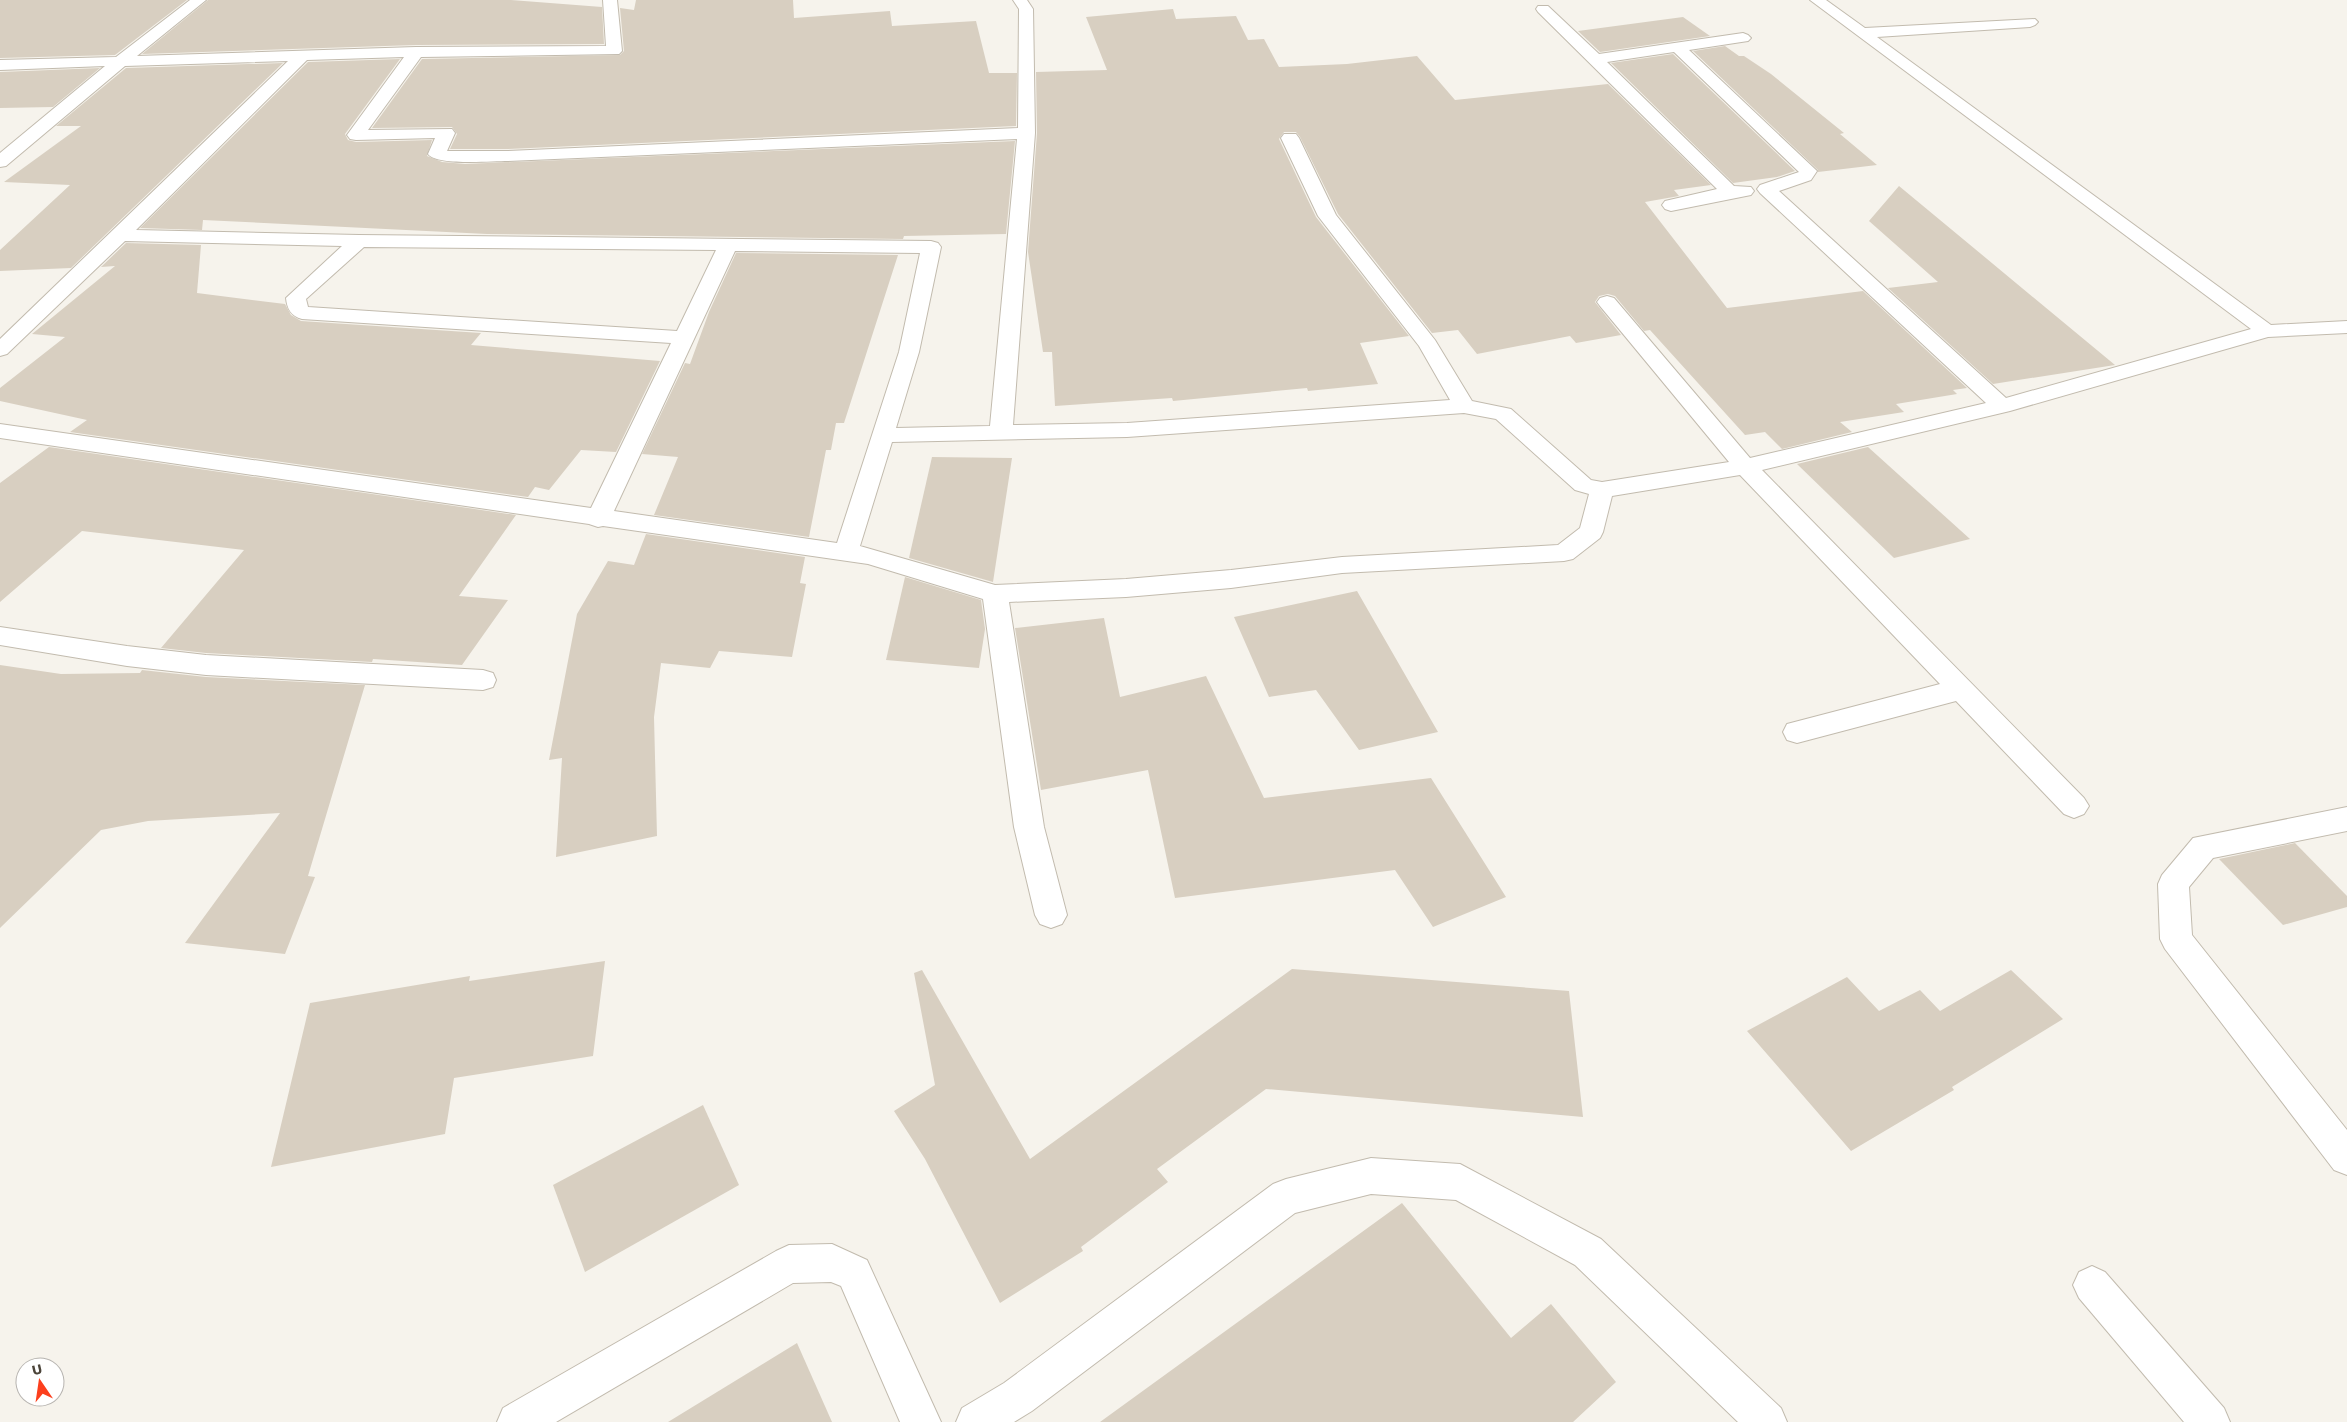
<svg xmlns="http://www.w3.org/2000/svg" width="2347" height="1422" font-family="'Work Sans',sans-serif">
  <rect width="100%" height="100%" fill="#f6f3ec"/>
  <!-- building -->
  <g fill="#d8cfc1">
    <path d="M0,0H187L115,55L0,58Z"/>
    <path d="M208,0H511L602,7L604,44L416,45L142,54Z"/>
    <path d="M636,0H793L794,18L890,11L892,26L976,21L989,73H1017L1016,126L508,149H450L457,134L452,127L372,128L422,59L620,55L624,51L620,8L634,10Z"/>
    <path d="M1173,9L1176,19L1236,16L1248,40L1264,39L1279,67L1347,64L1417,56L1455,100L1608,84L1711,185L1674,190L1679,196L1645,202L1727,308L1863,291L1967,388L1953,390L1957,394L1896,404L1904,412L1840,422L1852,432L1782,449L1765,432L1745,435L1650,330L1644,331L1615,296L1608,294L1599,296L1595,302L1621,335L1576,343L1570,336L1477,354L1458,330L1432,333L1338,214L1300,137L1296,132H1284L1279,139L1316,217L1409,336L1360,343L1378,384L1308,391L1307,388L1173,401L1172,398L1055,406L1052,352H1043L1028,252L1037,133L1036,72L1107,70L1086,17Z"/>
    <path d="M1683,17L1710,36L1600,52L1578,31Z"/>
    <path d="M1725,46L1739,56H1744L1771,74L1844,133L1840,134L1877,165L1818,172V170L1693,51Z"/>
    <path d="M1673,54L1795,171L1777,177L1733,183L1611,63Z"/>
    <path d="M400,59L345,134L348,140L356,142L432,140L427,156L442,162L465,164L1015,141L1006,234L904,236L903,239L487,234L203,220L202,230L140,228L308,62Z"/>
    <path d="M283,63L71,268L0,271V250L70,185L4,182L81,126H56L126,68Z"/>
    <path d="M100,68L53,107L0,108V72Z"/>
    <path d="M1899,186L2115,365L1993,384L1888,288L1938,282L1869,221Z"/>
    <path d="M126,243L201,245L197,293L285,304L291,315L301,321L481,333L471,345L660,361L616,452L581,450L549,490L535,487L528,497L70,432L87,420L0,401V388L65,337L32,334L115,266L101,267Z"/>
    <path d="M736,253L898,255L844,423H836L831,450H826L809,537L654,515L678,457L642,454L685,363L690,364L709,312Z"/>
    <path d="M49,447L516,515L459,596L508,600L462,665L373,659L372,662L206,653L161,648L244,550L82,531L0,602V483Z"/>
    <path d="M1868,447L1970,539L1894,558L1797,464Z"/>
    <path d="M932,457L1012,458L993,582L909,558Z"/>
    <path d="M646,534L805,557L800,583L806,584L792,657L719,651L710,668L661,663L654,717L657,836L556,857L562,758L549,760L577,614L608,561L634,565Z"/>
    <path d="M905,577L981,600L985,629L979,668L886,660Z"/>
    <path d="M1357,591L1438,732L1359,750L1316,690L1269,697L1234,617Z"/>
    <path d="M1104,618L1120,697L1206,676L1264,798L1431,778L1506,897L1433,927L1395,870L1175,898L1148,770L1041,790L1015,628Z"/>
    <path d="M0,665L61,674L140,673L142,670L206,677L365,685L308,876L315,877L285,954L185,943L280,813L148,821L101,830L0,928Z"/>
    <path d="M2295,843L2347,896V907L2283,925L2219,859Z"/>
    <path d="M605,961L593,1056L454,1078L445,1134L271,1167L310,1003L470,976L469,981Z"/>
    <path d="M1292,969L1569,991L1583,1117L1266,1089L1157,1169L1168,1182L1081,1247L1083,1251L1000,1303L925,1159L894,1111L935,1085L914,973L922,970L1030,1159Z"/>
    <path d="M2011,970L2063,1019L1952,1087L1954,1090L1851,1151L1747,1031L1847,977L1879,1011L1920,990L1940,1011Z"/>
    <path d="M703,1105L739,1185L585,1272L553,1185Z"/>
    <path d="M1402,1203L1511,1338L1551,1304L1616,1382L1573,1422H1100Z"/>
    <path d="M797,1343L832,1422H668Z"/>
  </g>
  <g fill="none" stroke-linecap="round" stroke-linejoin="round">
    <defs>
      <g id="minor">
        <path d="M190,0H206L137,56L416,47L606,46L603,0H617L622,51L619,54L421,57L368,130L452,129L455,133L447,151H508L1018,128L1019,9L1013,0H1027L1033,9L1035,133L1013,425L1127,423L1450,400L1419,346L1318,216L1281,138L1284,134H1296L1299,138L1336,215L1435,340L1472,401L1511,409L1591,480L1602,482L1729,462L1600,306L1597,302L1600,298L1607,296L1614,298L1750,458L1986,403L1760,193L1757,189L1760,185L1799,172L1674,52L1607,62L1734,186L1751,187L1754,191L1751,195L1671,211L1665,209L1662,205L1665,201L1717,189L1538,12L1536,9L1538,6H1548L1599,54L1743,33L1748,35L1751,38L1748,41L1689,50L1817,171L1811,180L1779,191L2006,398L2251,329L1810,0H1826L1865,28L2035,19L2038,22L2035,25L2030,27L1877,37L2271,325L2347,321V333L2268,337L2010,411L1762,470L2084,798L2089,806L2084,814L2074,818L2064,814L1956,701L1797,743L1787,740L1783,732L1787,724L1940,684L1740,475L1612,496L1603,532L1600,538L1573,559L1564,561L1342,573L1231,588L1126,597L1009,602L1044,827L1067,915L1062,924L1051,928L1040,924L1035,915L1014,827L983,599L868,564L603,526L598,527L589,524L0,438V424L591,508L671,343L302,319C291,316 287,309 286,298L342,246L125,241L7,354L0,356V339L288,61L125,66L6,166L0,167V153L105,66L0,70V60L116,57ZM404,57L347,135L350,139L356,140L435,138L428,154C437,166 492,161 508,161L1017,139L990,426L896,428L919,352L941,247L938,243L931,241L359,235L136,230L307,60ZM364,247L716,250L677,331L308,307L306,299ZM735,251L920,253L899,352L837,543L614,511ZM1464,413L1496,419L1575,490L1589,494L1580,528L1558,545L1342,557L1231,570L1126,579L995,585L860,546L892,442L1127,437Z"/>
        <path d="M0,627L127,646L206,655L483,670L493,673L496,680L493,687L483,690L206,675L127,666L0,645Z"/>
        <path d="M2347,807V831L2213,858L2189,887L2192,935L2347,1130V1175L2334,1170L2165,949L2160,939L2158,884L2162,875L2193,838Z"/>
        <path d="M1371,1158L1460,1164L1601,1239L1781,1408L1787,1422H1738L1575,1265L1456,1200L1371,1194L1295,1213L1032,1411L1014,1422H956L962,1408L1004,1383L1273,1184L1286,1179Z"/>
        <path d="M832,1244L867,1260L941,1422H900L841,1286L831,1282L793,1283L556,1422H497L503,1408L776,1251L789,1245Z"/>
        <path d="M2092,1266L2105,1272L2224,1408L2230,1422H2184L2079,1298L2073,1285L2079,1272Z"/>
      </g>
    </defs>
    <!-- minor casing -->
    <use href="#minor" stroke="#c2bbae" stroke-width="2"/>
    <!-- minor -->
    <use href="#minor" fill="#fff" fill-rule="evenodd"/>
  </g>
  <!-- north arrow -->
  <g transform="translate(40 1382) rotate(347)"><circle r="24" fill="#ffffff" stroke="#b7b4b0"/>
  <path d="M0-4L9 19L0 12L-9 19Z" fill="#fc3f1d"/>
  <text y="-8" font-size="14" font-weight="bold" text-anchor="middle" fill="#4b4439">U</text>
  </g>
</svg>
